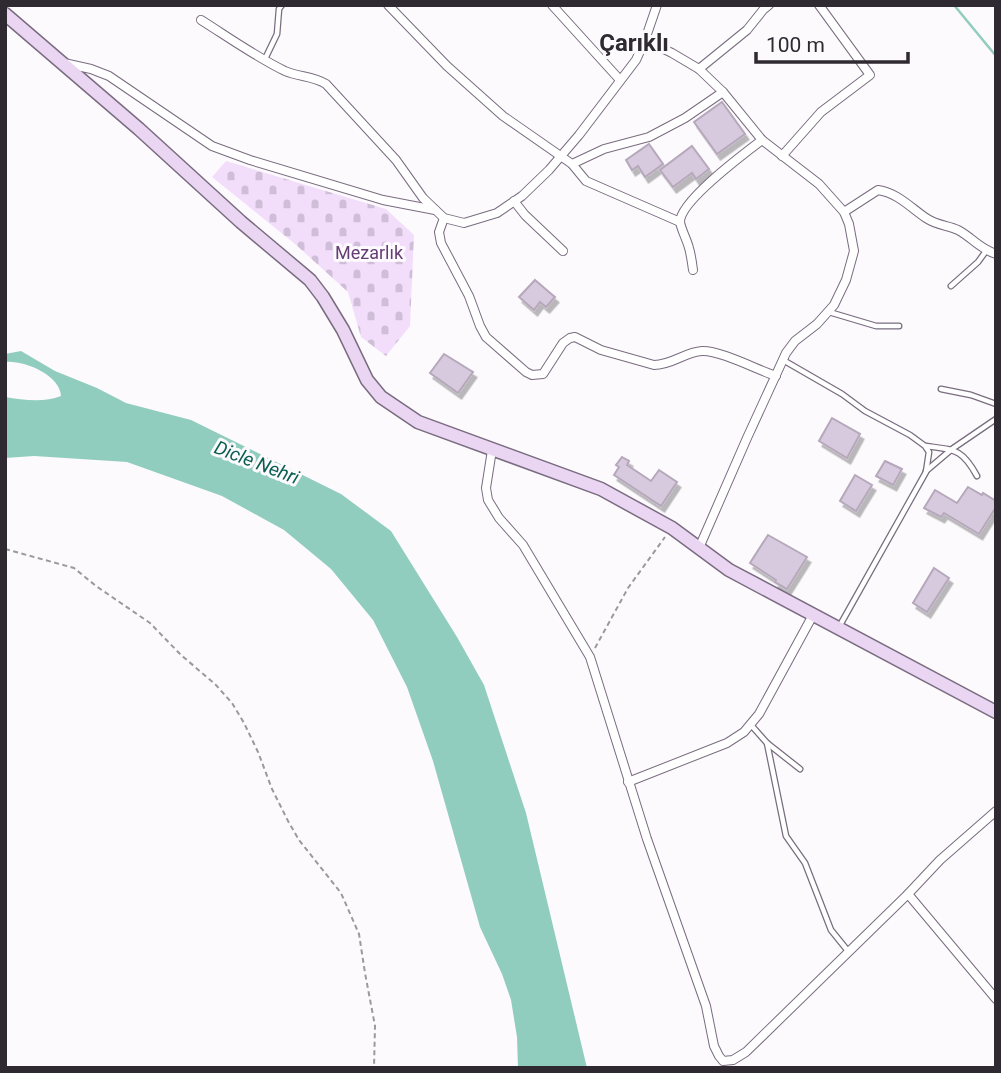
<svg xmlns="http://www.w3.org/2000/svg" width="1001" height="1073" font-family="Roboto,sans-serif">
  <defs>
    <pattern id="cemetery-stones" width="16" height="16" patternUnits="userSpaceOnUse" patternTransform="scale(1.75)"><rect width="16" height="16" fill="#f2defb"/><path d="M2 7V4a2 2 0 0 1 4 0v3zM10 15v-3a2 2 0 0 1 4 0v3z" fill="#d0bed8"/></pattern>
    <filter id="shadow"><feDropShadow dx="3.5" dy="5.5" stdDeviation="0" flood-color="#0004"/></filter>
  </defs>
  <rect width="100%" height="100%" fill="#fdfafe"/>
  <!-- cemetery -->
  <path fill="url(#cemetery-stones)" d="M226,161L386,209L414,235L410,326L386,356L361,337L348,292L295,244L212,177Z"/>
  <!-- water -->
  <path fill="#90cdbf" d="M21,351L55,371L97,388L126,403L191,420L341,494L391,531L457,637L484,685L526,813L587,1068H518L517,1037L511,1000L502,974L480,927L433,761L407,687L373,620L331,569L284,530L222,496L127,462L34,456L5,458V397C23,400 44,403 61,396C60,375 24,360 5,362V354Z"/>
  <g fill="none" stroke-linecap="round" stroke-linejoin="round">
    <!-- stream -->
    <path stroke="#90cdbf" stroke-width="2.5" d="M954,5L996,56"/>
  </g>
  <!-- building -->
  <g fill="#d8cade" stroke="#b6a8bb" stroke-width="2" filter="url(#shadow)">
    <path d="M722,102L745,134L717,154L694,122Z"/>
    <path d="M649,144L663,164L645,177L638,166L632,170L626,160Z"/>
    <path d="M692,146L709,169L696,179L692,173L673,187L660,170Z"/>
    <path d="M535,280L555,297L546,307L540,302L534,310L519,297Z"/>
    <path d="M444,354L473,372L458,393L430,373Z"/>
    <path d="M832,418L860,434L847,458L819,441Z"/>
    <path d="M622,457L629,461L627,465L651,481L659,470L677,482L661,506L614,475L619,467L616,465Z"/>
    <path d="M885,461L902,469L893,485L876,476Z"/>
    <path d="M855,475L872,485L856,511L840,501Z"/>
    <path d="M968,487L982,495L983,493L996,501V507L979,534L944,513L941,517L924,508L935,490L957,503Z"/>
    <path d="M768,535L807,557L787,589L775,582L776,580L750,563Z"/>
    <path d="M934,568L949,578L927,612L913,603Z"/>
  </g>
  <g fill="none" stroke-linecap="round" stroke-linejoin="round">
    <defs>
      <g id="lane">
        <path d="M265,59L277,34L279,9L282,5"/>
        <path d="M951,286L978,262L986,251"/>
        <path d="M829,312L876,326H899"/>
        <path d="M783,360L842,394L865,411L910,435L925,446L929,452L926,472L839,627"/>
        <path d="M941,389L971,395L996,404"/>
        <path d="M926,446C954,450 962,448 977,476"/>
        <path d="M926,471L952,449L996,419"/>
        <path d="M751,725L767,743L800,769"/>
        <path d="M767,743L786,836L805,863L831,930L848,951"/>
      </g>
      <g id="street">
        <path d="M388,5L447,66L503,116L572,164L604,149L649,137L685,118L723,92"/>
        <path d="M552,5L620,80"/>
        <path d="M201,20C228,37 256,57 285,71C299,77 313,76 326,84L396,160L423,198L444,218L464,223L497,213L522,196L549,170L579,135L636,60L645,40L657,5"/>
        <path d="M645,40L672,53L699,69L723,92L762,140L819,184L844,212L849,224L854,251L846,280L834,305L817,324L795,341L786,353L747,438L699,548"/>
        <path d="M64,63L91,69L109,76L212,146L250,160L383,200L435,210"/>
        <path d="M699,69L747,30L763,10L769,5"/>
        <path d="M782,156L821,112L870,75L819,5"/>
        <path d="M572,164L586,181L680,222"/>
        <path d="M514,201L525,215L563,251"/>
        <path d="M844,212L878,190C898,193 911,208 926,218C938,226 948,225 958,230C973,238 978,248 996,254"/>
        <path d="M444,218L439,232L441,243L469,296L480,326L486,337L526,372L532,375L543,374L563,343L570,338L575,337L601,350L654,365C672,365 685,352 702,351C719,350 758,370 776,376"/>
        <path d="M693,270C692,262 691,255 689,248C687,240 681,229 680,222C680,201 745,153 762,140"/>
        <path d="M492,450L486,488L488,500L499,518L523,545L590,657L647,839L706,1006L714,1046L719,1056L723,1061L733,1060L746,1052L908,894L940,860L996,811"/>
        <path d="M628,782L727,743L744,732L759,714L813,615"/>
        <path d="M908,894L996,999"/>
      </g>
      <path id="secondary" d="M5,14L139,129L241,222L310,280L323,297L343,330L367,380L381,397L418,422L601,489L672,528L729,570L996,712"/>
    </defs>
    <!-- lane casing -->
    <use href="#lane" stroke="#796c7f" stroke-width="7"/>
    <!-- street casing -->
    <use href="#street" stroke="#796c7f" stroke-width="10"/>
    <!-- secondary casing -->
    <use href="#secondary" stroke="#796c7f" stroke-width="15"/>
    <!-- path -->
    <g stroke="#9c989e" stroke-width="2" stroke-dasharray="5 3.5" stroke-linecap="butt">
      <path d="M5,549L74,568L96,586L150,623L181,655L215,684L232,703L244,723L258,752L272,789L288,821L299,840L341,893L359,934L365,973L375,1026L374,1068"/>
      <path d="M595,648L628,588L665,537"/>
    </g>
    <!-- lane -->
    <use href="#lane" stroke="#fff" stroke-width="4.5"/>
    <!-- street -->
    <use href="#street" stroke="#fff" stroke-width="8"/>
    <!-- secondary -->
    <use href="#secondary" stroke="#ead5f3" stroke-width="12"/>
  </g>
  <g text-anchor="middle" stroke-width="6" stroke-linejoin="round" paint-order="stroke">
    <!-- park labels -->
    <g font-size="18" fill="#643e73" stroke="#fdfafe">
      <text x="369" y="259">Mezarlık</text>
    </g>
    <!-- water labels -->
    <g font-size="19" font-style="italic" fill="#0a5e51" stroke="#fdfafe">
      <text transform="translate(257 462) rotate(21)" y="7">Dicle Nehri</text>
    </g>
    <!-- district labels -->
    <g font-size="24" font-weight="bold" fill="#2f2931" stroke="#fdfafe">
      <text x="634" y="51">Çarıklı</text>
    </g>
  </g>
  <!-- border -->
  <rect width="1001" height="1073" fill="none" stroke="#2f2931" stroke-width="14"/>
  <!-- scale -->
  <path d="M756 52v10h152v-10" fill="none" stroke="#2f2931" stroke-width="3.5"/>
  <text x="766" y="52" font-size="21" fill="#2f2931" stroke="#fdfafe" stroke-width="5" paint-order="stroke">100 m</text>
</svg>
